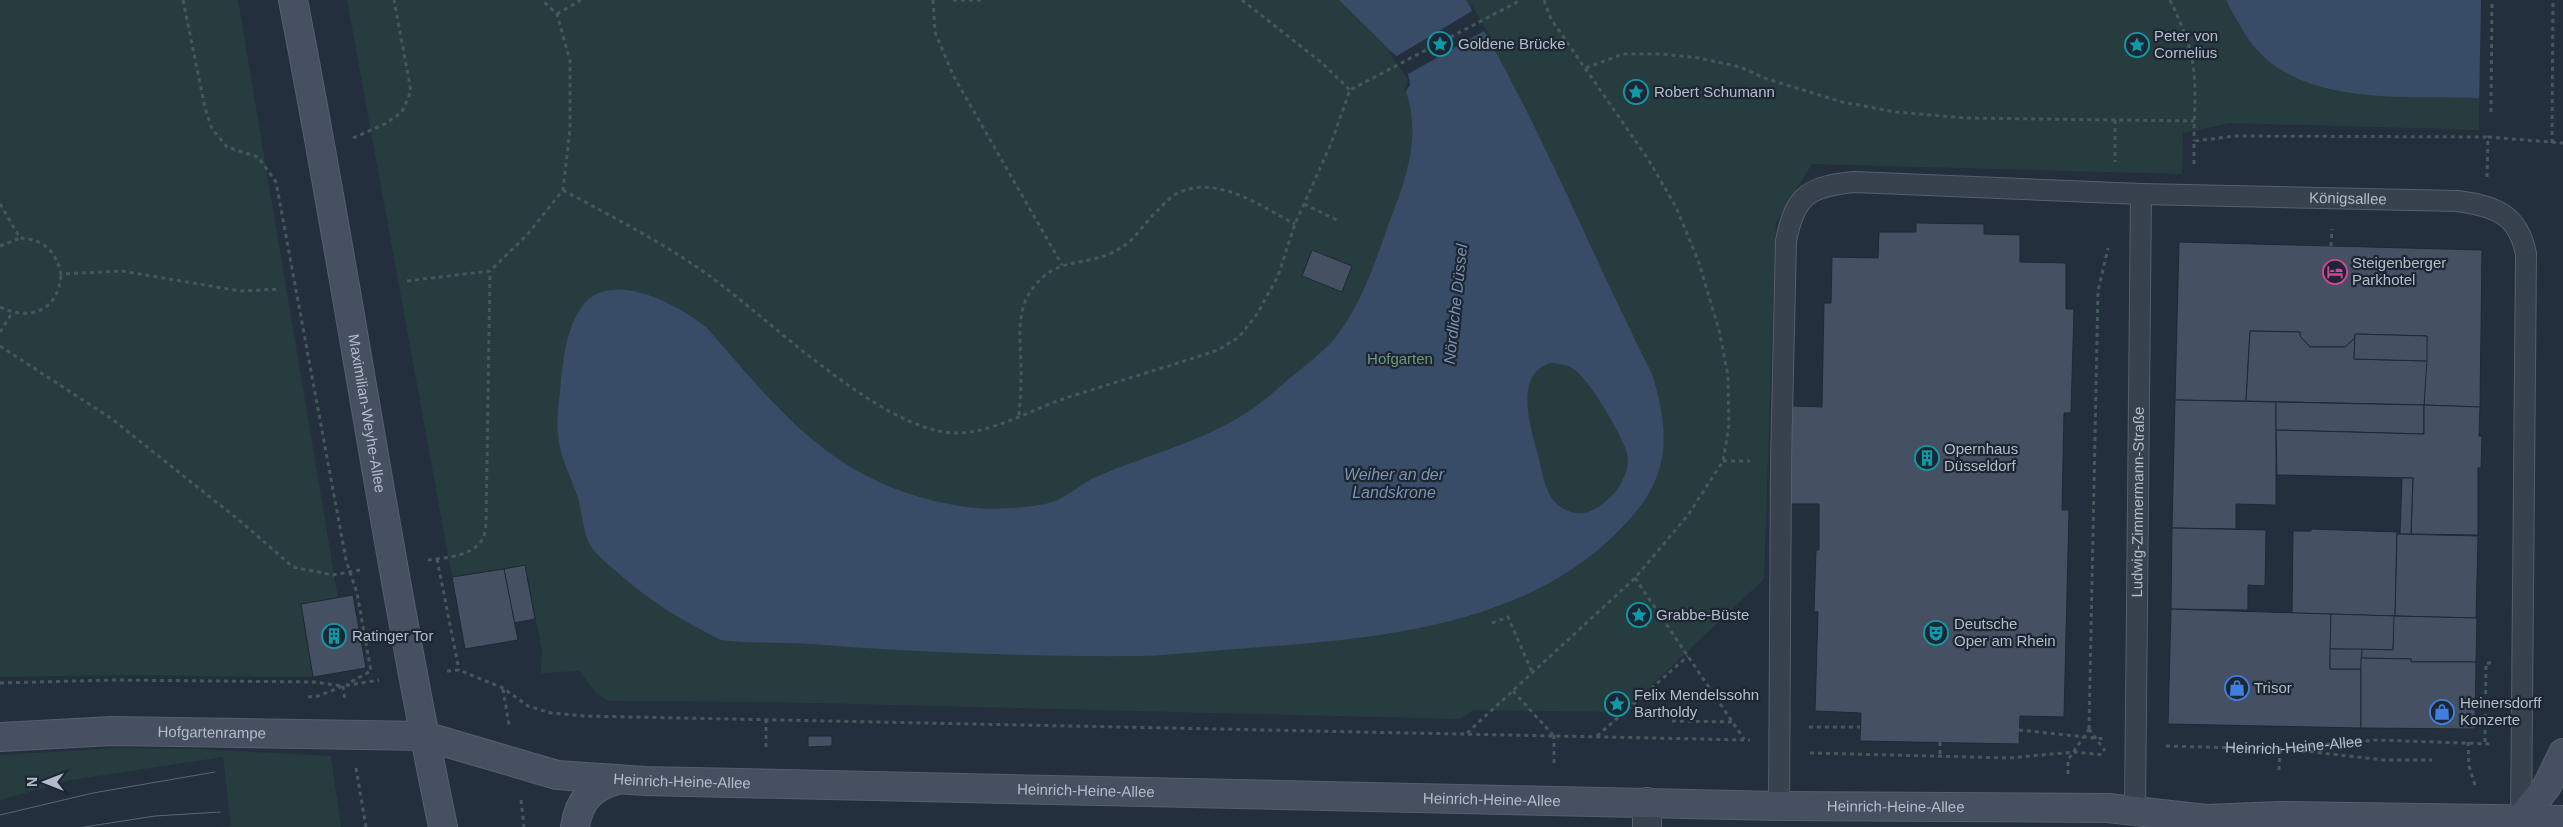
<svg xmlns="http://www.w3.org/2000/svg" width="2563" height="827" font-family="Arial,sans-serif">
  <rect width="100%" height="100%" fill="#242f3e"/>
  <!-- green -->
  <g fill="#263c3f">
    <path d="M0,0H238L338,598L301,604L313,677L115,675L0,677Z"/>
    <path d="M347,0H2481L2479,130L2230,123L2183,133L2182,174L1812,164L1776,223L1764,579L1623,712L1474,710L1459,719L771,702L608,701L596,693L579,671L541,673L542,651L525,565L452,577Z"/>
    <path d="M116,748L197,749L331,756L341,827H218L231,826L223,757L71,780L0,800V755Z"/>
  </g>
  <!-- water -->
  <g fill="#394c67" fill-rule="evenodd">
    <path d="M1339,0H1466C1538,119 1589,250 1652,374C1675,448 1666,488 1608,541C1513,628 1372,639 1250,648C1214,650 1177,655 1140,656C1042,657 945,653 848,647C826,645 804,643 782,643C761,642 742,643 721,640C681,620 651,602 617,572C609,565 596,555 590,545C583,533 582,512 578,498C571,476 559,457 558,433C556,416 560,397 561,380C564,354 567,327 583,305C612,268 680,306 706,327C782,414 834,483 954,505C984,511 1015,509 1045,504C1066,500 1079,484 1098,476C1147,455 1201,442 1246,413C1262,403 1276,390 1290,378C1305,366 1322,353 1335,338C1363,303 1377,256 1392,215C1407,176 1421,133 1406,92L1410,80L1397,57ZM1550,363C1558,363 1569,365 1575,370C1590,381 1622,435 1627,453C1629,461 1627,472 1623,479C1618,491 1607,502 1595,509C1581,517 1564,513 1554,501C1544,489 1542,470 1538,455C1531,429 1513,375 1550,363Z"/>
    <path d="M2226,0H2481L2479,98C2404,95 2298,108 2249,40C2240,27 2233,13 2226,0Z"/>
  </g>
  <!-- pier -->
  <path fill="#242f3e" d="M1470,2L1490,36L1484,31L1408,74L1410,85L1403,94L1408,80L1388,51L1397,56L1472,11Z"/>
  <!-- building -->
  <g fill="#455162" stroke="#1f2835">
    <path d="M1916,223L1984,224V234L2020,235V262L2066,263V309H2074L2071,413H2064L2062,510H2069L2064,717L2020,716L2019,744L1860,741L1861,713L1815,711L1818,612H1814L1816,550H1819V504H1790L1792,406L1822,407L1824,303H1831L1832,257L1878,258L1879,232H1916Z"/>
    <path d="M2179,242L2482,250L2480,407L2424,405L2427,336L2355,334V338L2345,347H2310L2300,336V332L2250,331L2246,401L2175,400Z"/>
    <path d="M1312,250L1352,266L1342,292L1302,276Z"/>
    <path d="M2250,331L2300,332V336L2310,347H2345L2355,338L2354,359L2427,361L2424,405L2246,401Z"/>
    <path d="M2355,334L2427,336V361L2354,359Z"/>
    <path d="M2175,400L2276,402V505L2236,504V529L2172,528Z"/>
    <path d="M2276,402L2424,405V434L2276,430Z"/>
    <path d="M2424,405L2480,407L2479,436H2482L2481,468H2478V535L2411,534L2413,478L2277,475L2276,430L2424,434Z"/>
    <path d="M2402,478H2413L2411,534H2400Z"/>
    <path d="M2172,528L2266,530L2265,586L2248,585V610L2171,609Z"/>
    <path d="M2311,529L2397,532L2395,616L2292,613L2293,531H2311Z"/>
    <path d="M2397,534L2478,536L2476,618L2395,616Z"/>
    <path d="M525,565L535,619L514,623L504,569Z"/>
    <path d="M504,569L518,640L465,649L452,577Z"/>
    <path d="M353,595L366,668L313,677L301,604Z"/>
    <path d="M2171,609L2331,614L2330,669H2361V728L2168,724Z"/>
    <path d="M2331,614L2395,616L2393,650L2330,649Z"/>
    <path d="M2394,616L2477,618L2476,662H2411V659L2361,658L2362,649L2393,650Z"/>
    <path d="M2330,649H2362L2361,669H2330Z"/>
    <path d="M2361,658L2411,659V662H2476L2475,729L2361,728Z"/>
    <path d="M808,736H832V746L808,747Z"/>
  </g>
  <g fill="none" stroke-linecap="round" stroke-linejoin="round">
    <defs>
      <g id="service">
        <path id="s2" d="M1779,806L1781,461L1786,241C1795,194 1810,186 1855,182L2141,194L2457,201C2494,206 2518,213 2526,254L2521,819"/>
        <path id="s3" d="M2135,811L2141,194"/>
      </g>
      <path id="minor" d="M1647,802V827"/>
      <g id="secondary">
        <path id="s4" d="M293,0C347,275 386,553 443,827"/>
        <path id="s5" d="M0,737L112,731L424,736L557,775L645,781L1779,806L2108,808L2206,819L2280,816L2563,820"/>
        <path d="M2521,819L2547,786L2563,753"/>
        <path d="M575,827C579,800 592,787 617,780"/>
      </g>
    </defs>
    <!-- service casing -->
    <use href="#service" stroke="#565f6c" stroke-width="22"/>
    <!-- minor casing -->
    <use href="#minor" stroke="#565f6c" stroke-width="30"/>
    <!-- secondary casing -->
    <use href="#secondary" stroke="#565f6c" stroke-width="30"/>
    <!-- path -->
    <g stroke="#44595c" stroke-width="3" stroke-dasharray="4 4" stroke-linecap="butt">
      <path d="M183,0L205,108L212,129L227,147L258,157L276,182L346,560L357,593L371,671L347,684"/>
      <path d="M933,0L935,32L953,75L1062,265"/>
      <path d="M953,0H984"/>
      <path d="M1242,0L1322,63L1350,90"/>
      <path d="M2170,0C2179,19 2188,38 2192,59C2197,85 2194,114 2194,141"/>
      <path d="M557,14L581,0"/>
      <path d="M1586,68L1623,54H1662L1699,58L1740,67L1767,79L1842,102L1896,112L1966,118L2194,121"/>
      <path d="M2491,112L2492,0"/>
      <path d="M2115,120V162"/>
      <path d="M353,138L385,124L402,112L411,91L394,0"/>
      <path d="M2552,143L2553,0"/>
      <path d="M2194,164V141L2234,136L2488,137"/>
      <path d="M2487,177L2488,137L2563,143"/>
      <path d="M563,190C607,214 652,237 694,265C761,309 881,435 959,433C993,432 1031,410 1063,399C1115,382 1167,367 1218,350L1239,337L1257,314L1278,276L1295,224L1330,146L1350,90L1521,0"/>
      <path d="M0,204L20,238C43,239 56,251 61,274L122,271L240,291L280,289"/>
      <path d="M1304,204L1339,221"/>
      <path d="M0,246L20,238"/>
      <path d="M2331,246L2332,229"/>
      <path d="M407,281L490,271L527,235L563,190L570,129V61L557,14L542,0"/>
      <path d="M0,307C31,322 59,310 61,274"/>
      <path d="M0,332L12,313"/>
      <path d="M0,346L112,419L240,521L293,567L333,575L360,570"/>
      <path d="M1019,415C1020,403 1021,390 1021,377C1022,350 1014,317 1030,292C1056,253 1086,269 1119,249C1136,240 1145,221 1159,209C1164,204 1170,197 1176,194C1216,173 1260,206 1295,224"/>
      <path d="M1723,461H1750"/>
      <path d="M437,559L459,670"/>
      <path d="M428,560C445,558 472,556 482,540C485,536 485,529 486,524L490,271"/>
      <path d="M1635,578L1744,739"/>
      <path d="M1492,623L1508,617L1532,672"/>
      <path d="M447,671L459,670L503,688L528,706L551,713L585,716L1750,740"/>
      <path d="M0,683L114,680L314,682L342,686"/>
      <path d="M343,686L345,701"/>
      <path d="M503,689L509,725"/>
      <path d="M1513,691L1553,735"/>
      <path d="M308,697L318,696L343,686L379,680"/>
      <path d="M1670,714L1671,721L1732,722"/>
      <path d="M766,719V750"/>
      <path d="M1809,727H1860"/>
      <path d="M2089,729L2098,291L2108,248"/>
      <path d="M2089,729L2105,751"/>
      <path d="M2019,730L2105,739"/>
      <path d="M1467,733L1635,578L1688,515L1723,461L1729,425L1728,376L1719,330L1698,260L1676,207L1648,159L1551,19L1544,0"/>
      <path d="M1554,735V767"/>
      <path d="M1597,736L1688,656"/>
      <path d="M1940,742V757"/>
      <path d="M2468,742L2469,766L2475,785"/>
      <path d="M2485,742L2486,663H2492"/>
      <path id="s1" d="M2166,746L2278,749L2377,740L2492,744"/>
      <path d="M2286,749L2384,760H2432"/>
      <path d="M1810,753L2009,758L2074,752L2105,755"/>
      <path d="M356,768L366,827"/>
      <path d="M2279,770L2280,749"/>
      <path d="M2068,774V760L2089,729"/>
      <path d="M521,800L524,827"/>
    </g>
    <!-- service -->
    <use href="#service" stroke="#38414e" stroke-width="20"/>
    <!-- minor -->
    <use href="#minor" stroke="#38414e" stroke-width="28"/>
    <!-- secondary -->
    <use href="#secondary" stroke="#465061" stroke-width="28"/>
    <!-- tram -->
    <g stroke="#5a6575" stroke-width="1">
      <path d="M0,815L93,793L215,772"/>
      <path d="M84,827L155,816L220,812"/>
    </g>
  </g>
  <!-- icons -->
  <defs>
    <symbol id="sight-ring" viewBox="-11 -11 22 22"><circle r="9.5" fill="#1d2633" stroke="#0f9aa8" stroke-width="1.5"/><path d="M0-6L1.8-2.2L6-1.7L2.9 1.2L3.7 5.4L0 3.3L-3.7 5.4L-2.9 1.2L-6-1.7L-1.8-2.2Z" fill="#0f9aa8"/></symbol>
    <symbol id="hotel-ring" viewBox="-11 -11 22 22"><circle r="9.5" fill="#1d2633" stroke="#d1479c" stroke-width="1.5"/><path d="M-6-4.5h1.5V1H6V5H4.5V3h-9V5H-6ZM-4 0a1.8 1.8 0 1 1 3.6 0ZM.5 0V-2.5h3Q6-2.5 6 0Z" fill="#d1479c"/></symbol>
    <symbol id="building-ring" viewBox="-11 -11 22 22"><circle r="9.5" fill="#1d2633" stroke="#0f9aa8" stroke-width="1.5"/><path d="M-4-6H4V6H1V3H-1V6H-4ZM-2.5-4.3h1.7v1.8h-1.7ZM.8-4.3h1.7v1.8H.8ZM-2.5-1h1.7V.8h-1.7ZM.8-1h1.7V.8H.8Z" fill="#0f9aa8"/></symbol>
    <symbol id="theatre-ring" viewBox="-11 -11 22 22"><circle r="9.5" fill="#1d2633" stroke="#0f9aa8" stroke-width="1.5"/><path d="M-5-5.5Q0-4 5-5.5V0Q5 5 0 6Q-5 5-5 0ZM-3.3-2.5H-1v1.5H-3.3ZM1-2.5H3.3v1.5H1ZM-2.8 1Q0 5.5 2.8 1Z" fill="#0f9aa8"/></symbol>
    <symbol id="shop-ring" viewBox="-11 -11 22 22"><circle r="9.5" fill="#1d2633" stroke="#3f7fe0" stroke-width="1.5"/><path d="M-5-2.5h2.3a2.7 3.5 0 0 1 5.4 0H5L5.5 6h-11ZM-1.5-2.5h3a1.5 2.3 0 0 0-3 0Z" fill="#3f7fe0"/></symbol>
  </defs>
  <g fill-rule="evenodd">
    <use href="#sight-ring" x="1426" y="30" width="28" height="28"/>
    <use href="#sight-ring" x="2123" y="31" width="28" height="28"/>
    <use href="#sight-ring" x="1622" y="78" width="28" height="28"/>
    <use href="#hotel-ring" x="2321" y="258" width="28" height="28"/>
    <use href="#building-ring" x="1913" y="444" width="28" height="28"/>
    <use href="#sight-ring" x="1625" y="601" width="28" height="28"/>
    <use href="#theatre-ring" x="1922" y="619" width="28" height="28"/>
    <use href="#building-ring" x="320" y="622" width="28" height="28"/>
    <use href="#shop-ring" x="2223" y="674" width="28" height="28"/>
    <use href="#sight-ring" x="1603" y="690" width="28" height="28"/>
    <use href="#shop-ring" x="2428" y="698" width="28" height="28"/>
  </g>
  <g text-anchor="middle" stroke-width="4.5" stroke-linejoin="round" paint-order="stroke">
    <!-- poi labels -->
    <g font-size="15" fill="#b4bcc9" stroke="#1d2633" text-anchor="start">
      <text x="2154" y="41">Peter von<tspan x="2154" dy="17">Cornelius</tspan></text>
      <text x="1458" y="49">Goldene Brücke</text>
      <text x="1654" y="97">Robert Schumann</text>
      <text x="2352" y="268">Steigenberger<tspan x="2352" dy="17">Parkhotel</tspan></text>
      <text x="1944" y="454">Opernhaus<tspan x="1944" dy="17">Düsseldorf</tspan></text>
      <text x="1656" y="620">Grabbe-Büste</text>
      <text x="1954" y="629">Deutsche<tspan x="1954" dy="17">Oper am Rhein</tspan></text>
      <text x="352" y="641">Ratinger Tor</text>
      <text x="2254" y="693">Trisor</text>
      <text x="1634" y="700">Felix Mendelssohn<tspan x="1634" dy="17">Bartholdy</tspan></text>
      <text x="2460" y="708">Heinersdorff<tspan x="2460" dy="17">Konzerte</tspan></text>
    </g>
    <!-- street labels -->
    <g font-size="15" fill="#b4bcc9" stroke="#1d2633">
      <text dy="5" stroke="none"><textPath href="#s2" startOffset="1160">Königsallee</textPath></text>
      <text dy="5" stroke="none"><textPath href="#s4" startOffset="420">Maximilian-Weyhe-Allee</textPath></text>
      <text dy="5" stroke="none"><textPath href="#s3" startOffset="309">Ludwig-Zimmermann-Straße</textPath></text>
      <text dy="5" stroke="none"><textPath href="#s5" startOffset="212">Hofgartenrampe</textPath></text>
      <text dy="5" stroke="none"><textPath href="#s1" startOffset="128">Heinrich-Heine-Allee</textPath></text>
      <text dy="5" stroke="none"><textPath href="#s5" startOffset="688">Heinrich-Heine-Allee</textPath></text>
      <text dy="5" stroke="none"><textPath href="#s5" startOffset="1092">Heinrich-Heine-Allee</textPath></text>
      <text dy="5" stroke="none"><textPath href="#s5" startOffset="1498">Heinrich-Heine-Allee</textPath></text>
      <text dy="5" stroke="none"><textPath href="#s5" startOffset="1902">Heinrich-Heine-Allee</textPath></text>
    </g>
    <!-- park labels -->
    <g font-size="15" fill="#6b9a76" stroke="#1d2633">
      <text x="1400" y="364">Hofgarten</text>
    </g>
    <!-- water labels -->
    <g font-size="16" font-style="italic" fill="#7c92b1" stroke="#1d2633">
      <text transform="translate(1455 304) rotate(-84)" y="6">Nördliche Düssel</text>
      <text x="1394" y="480">Weiher an der<tspan x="1394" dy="18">Landskrone</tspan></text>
    </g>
  </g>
  <!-- north arrow -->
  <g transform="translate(45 782) rotate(270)" stroke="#1d2633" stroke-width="4" paint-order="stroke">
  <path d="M0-4L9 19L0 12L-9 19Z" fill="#b4bcc9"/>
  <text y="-8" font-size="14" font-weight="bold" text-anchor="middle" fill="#b4bcc9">N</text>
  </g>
</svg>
